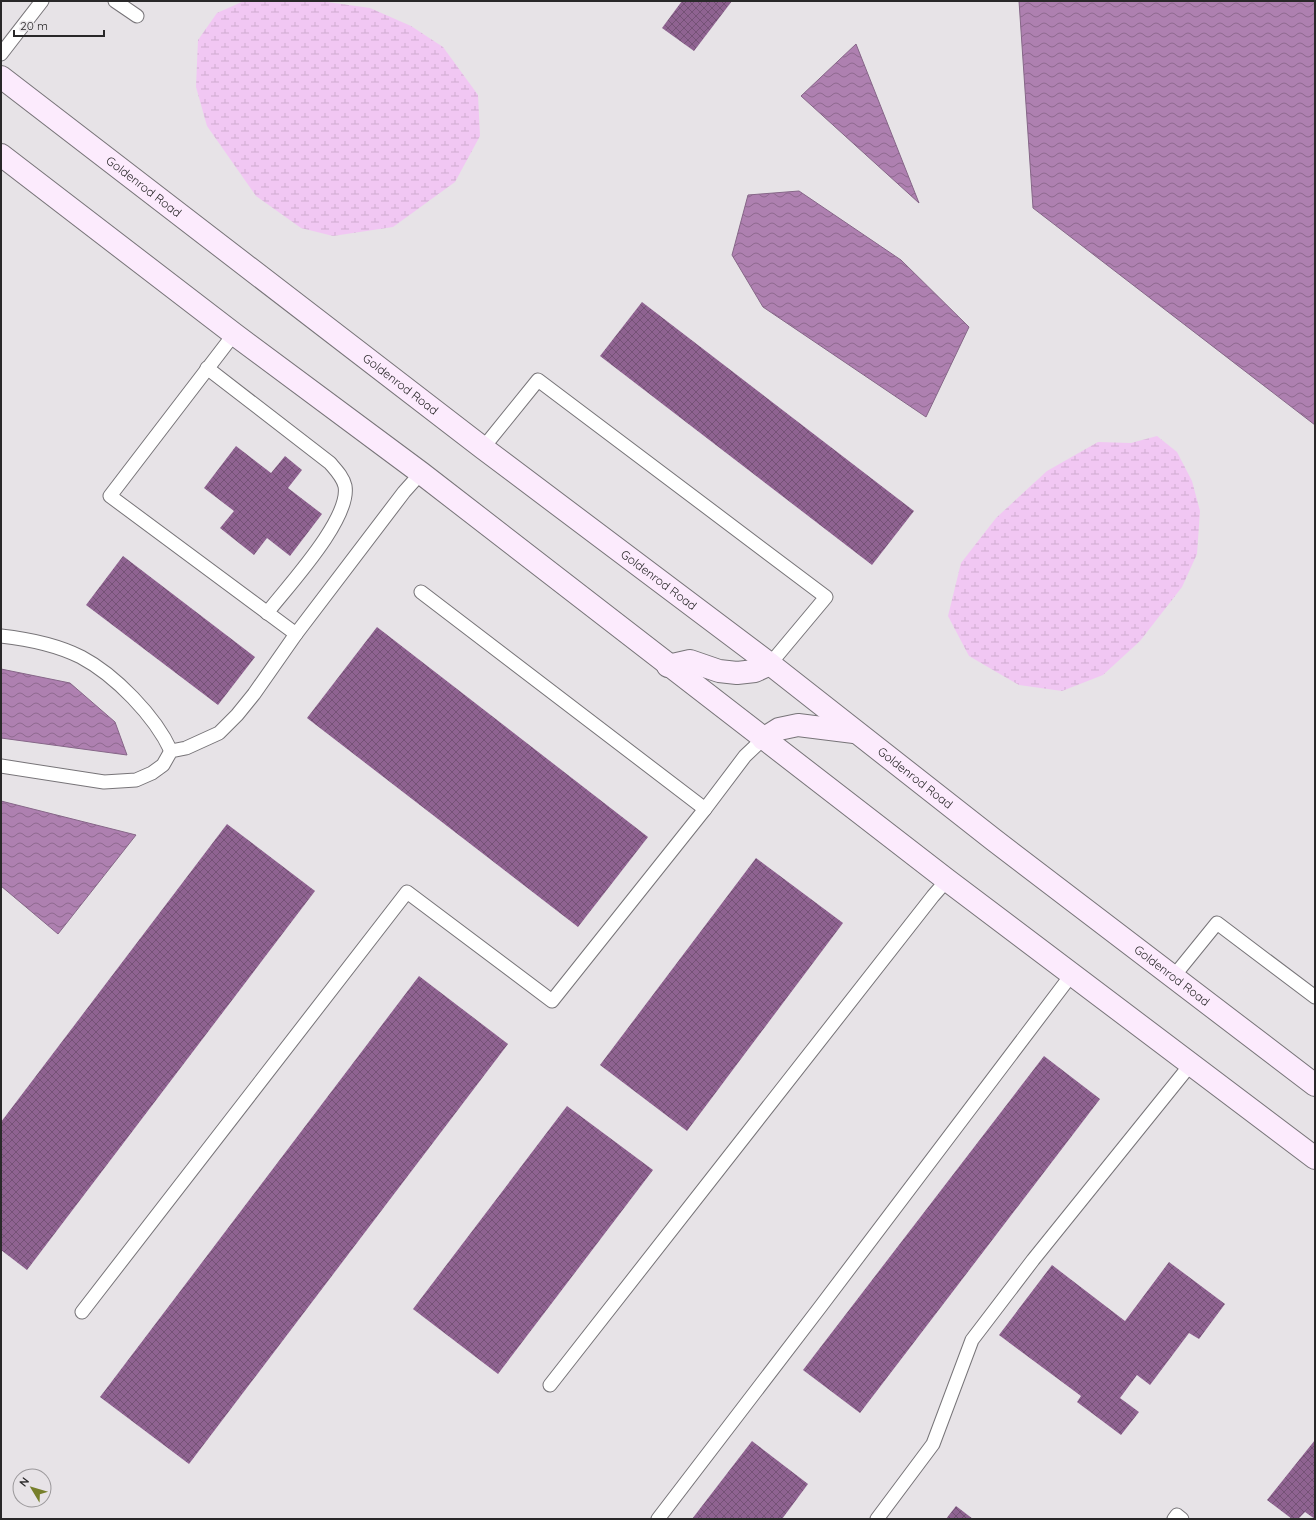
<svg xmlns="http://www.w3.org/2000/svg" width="1316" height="1520" font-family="Quicksand,sans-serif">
  <defs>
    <pattern id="wetland-marsh" width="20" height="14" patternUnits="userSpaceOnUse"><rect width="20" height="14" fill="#f1c7f3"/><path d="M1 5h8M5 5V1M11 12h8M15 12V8" fill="none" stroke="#cfabd0"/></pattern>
    <pattern id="water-waves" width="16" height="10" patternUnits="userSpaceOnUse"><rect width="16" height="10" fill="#ae80b0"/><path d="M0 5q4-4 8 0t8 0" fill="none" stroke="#8e698f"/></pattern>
    <pattern id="building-cross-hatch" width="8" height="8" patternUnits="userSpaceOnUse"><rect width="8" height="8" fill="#8f6391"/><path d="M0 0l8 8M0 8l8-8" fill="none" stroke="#755276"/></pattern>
  </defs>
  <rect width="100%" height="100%" fill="#e7e3e7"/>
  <!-- wetland -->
  <g fill="url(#wetland-marsh)">
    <path d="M244,1H320L370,8L411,26L443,47L478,95L480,136L455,182L393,227L333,236L301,228L256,196L207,126L196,87L198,40L217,13Z"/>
    <path d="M1157,436L1177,452L1192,481L1200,511L1197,554L1182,587L1140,641L1103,675L1062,691L1019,685L969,656L948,616L961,563L996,518L1047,471L1098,442L1131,443Z"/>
  </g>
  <!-- water -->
  <g fill="url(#water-waves)" stroke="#866688">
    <path d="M1019,1H1315V425L1033,208Z"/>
    <path d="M856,44L919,203L801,96Z"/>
    <path d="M799,191L901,260L969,327L926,417L763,307L732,255L748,195Z"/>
    <path d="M1,669L70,683L115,722L127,755L1,738Z"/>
    <path d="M1,801L136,835L58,934L1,886Z"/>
  </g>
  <!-- building -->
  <g fill="url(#building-cross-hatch)">
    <path d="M682,1H732L694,51L662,28Z"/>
    <path d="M642,302L914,511L872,565L600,356Z"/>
    <path d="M236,446L271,473L285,456L302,470L288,488L322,514L290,556L267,538L254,555L220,528L234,511L204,488Z"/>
    <path d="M123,556L255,657L218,705L86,605Z"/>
    <path d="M377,627L648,837L578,927L307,718Z"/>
    <path d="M227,824L315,891L27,1270L1,1250V1122Z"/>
    <path d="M756,858L843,923L687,1131L600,1065Z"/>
    <path d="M419,976L508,1044L189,1464L100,1397Z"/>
    <path d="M1044,1056L1100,1099L860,1413L803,1370Z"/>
    <path d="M567,1106L653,1170L498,1374L413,1309Z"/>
    <path d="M1169,1262L1225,1304L1199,1339L1189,1333L1150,1385L1137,1375L1120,1398L1139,1412L1121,1435L1077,1402L1081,1396L999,1335L1052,1265L1125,1321Z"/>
    <path d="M1315,1440V1519L1305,1512L1298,1519H1292L1267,1500Z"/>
    <path d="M752,1441L808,1484L782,1519H692Z"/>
    <path d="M956,1506L973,1519H946Z"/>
  </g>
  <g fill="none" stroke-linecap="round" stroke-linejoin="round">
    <defs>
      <g id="service">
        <path d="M115,1L137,16"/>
        <path d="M1,54L42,1"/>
        <path d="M234,334L110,496L296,634L404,492L421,473"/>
        <path d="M207,368L330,463C336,470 343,477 345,486C351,519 287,587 267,613"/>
        <path d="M483,448L538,380L826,597L770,664"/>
        <path d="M421,592L705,809"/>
        <path d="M1,636C28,639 57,645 81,657C115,675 155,716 171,751"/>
        <path d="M1,766L104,782L136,780L152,773L163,765L171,751L186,748L219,733L237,715L254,694L296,634"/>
        <path d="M1174,976L1217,923L1315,997"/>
        <path d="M82,1312L407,892L552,1001L705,809L745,756L763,739"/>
        <path d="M550,1385L933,896L947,880"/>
        <path d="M658,1519L821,1306L1072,974"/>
        <path d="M877,1519L933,1444L972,1340L1033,1260L1191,1064"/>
        <path d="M1174,1519L1177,1515L1182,1519"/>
      </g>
      <g id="secondary">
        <path id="s1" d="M1,77L483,448L770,664L994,840L1315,1085"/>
        <path d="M1,155L234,334L421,473L947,880L1315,1158"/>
        <path d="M668,666L690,661L719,671L737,673L755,671L770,664"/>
        <path d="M763,739L779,729L798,725L854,732"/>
      </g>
    </defs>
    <!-- service casing -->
    <use href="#service" stroke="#777478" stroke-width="15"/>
    <!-- secondary casing -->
    <use href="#secondary" stroke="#777478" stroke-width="24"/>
    <!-- service -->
    <use href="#service" stroke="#fff" stroke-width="13"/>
    <!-- secondary -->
    <use href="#secondary" stroke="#fcebfd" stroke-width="22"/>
  </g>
  <g text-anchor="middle" stroke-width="3" stroke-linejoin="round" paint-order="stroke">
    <!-- street labels -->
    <g font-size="12" fill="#292829" stroke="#e7e3e7">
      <text dy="4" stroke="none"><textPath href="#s1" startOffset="180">Goldenrod Road</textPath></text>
      <text dy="4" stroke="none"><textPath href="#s1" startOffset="504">Goldenrod Road</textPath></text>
      <text dy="4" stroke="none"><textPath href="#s1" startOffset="828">Goldenrod Road</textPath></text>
      <text dy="4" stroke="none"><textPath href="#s1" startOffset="1152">Goldenrod Road</textPath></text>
      <text dy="4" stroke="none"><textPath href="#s1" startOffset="1476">Goldenrod Road</textPath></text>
    </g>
  </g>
  <!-- border -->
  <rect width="1316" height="1520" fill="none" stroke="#292829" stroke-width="4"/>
  <!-- north arrow -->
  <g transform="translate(32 1488) rotate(308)"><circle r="19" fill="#e7e3e7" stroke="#9b989b"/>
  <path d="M0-3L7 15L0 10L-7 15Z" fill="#777f2b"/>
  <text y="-6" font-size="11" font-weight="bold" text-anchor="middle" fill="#292829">N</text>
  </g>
  <!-- scale -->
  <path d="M14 30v6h90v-6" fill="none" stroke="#292829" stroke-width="2"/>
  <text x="20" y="30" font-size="12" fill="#292829" stroke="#e7e3e7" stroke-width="3" paint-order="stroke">20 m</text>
</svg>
